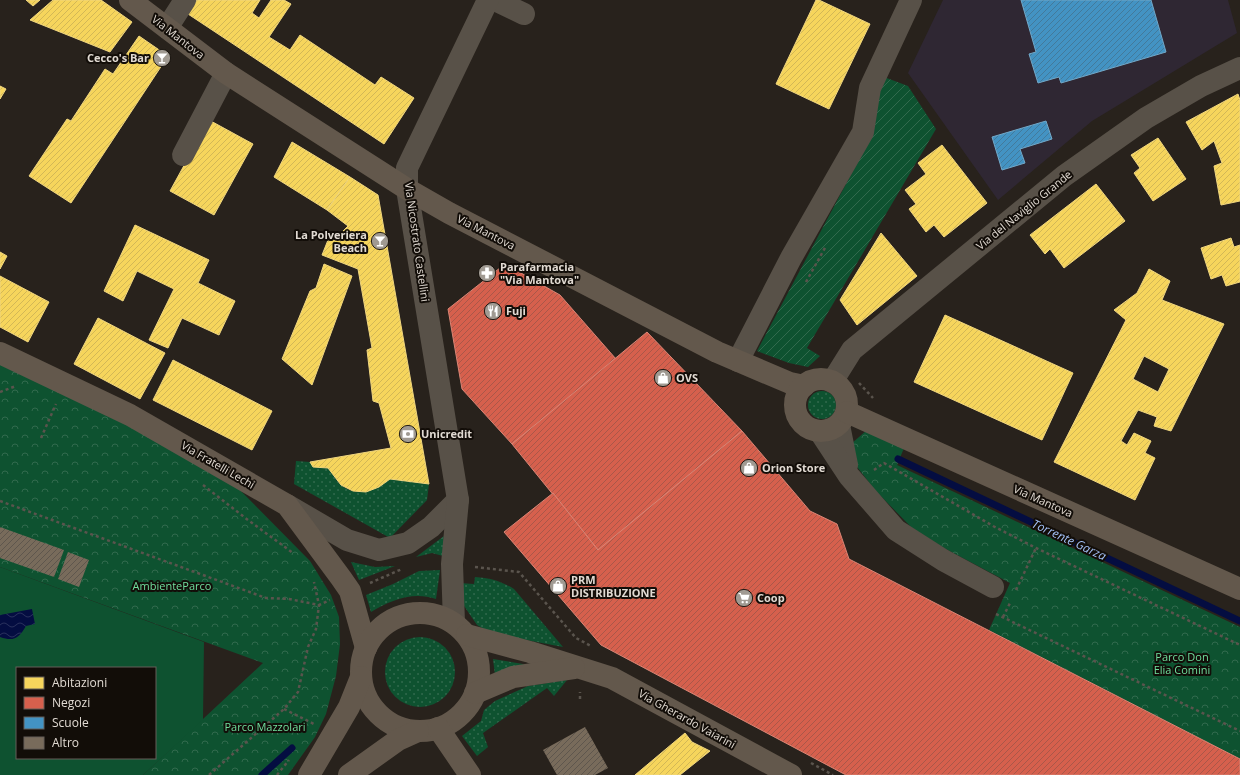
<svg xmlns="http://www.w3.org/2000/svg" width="1240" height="775" font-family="'Open Sans',sans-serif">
  <defs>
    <pattern id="grass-dots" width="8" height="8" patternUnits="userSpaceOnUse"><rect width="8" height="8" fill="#0e5230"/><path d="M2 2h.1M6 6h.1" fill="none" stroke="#316a4d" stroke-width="1.8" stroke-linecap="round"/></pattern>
    <pattern id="park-crowns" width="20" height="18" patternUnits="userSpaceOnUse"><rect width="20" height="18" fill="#0e5230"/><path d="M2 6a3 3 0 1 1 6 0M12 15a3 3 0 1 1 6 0" fill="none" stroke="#316a4d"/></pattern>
    <pattern id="garden-furrows" width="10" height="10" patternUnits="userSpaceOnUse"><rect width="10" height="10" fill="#0e5230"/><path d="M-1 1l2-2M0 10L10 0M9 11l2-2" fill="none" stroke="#316a4d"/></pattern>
    <pattern id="water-waves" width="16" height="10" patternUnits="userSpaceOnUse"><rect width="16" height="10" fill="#040d41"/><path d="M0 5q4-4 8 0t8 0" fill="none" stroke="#28305c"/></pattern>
    <pattern id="homes-hatch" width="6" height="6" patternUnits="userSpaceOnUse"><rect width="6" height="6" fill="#f6d55c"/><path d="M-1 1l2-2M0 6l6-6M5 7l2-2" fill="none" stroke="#d2b756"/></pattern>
    <pattern id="shops-hatch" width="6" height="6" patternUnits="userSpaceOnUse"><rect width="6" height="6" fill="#d6604d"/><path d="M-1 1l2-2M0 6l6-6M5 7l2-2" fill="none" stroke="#aa5749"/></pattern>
    <pattern id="schools-hatch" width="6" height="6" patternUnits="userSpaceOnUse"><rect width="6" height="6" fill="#4393c3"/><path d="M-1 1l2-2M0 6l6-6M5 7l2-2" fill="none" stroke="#437a9b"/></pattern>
    <pattern id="building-hatch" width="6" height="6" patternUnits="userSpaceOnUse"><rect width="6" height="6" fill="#786b5b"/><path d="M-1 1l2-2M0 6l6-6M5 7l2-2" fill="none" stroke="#5e564d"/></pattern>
  </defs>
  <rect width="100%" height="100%" fill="#28221c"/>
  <!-- education -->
  <path fill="#2f2733" d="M943,0H1228L1237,33L1092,121L998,200L908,73Z"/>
  <!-- grass -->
  <g fill="url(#grass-dots)">
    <circle cx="822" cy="405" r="14"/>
    <path d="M296,461L310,462L313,467L328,468C333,474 337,482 342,486C359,498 376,489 390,479L429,484L427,500L390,538L294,484Z"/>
    <path d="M444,536L443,556L432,553L416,557Z"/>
    <path d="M351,562L375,567L395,566L359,580Z"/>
    <path d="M440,570L436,599C413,591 391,600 371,612L366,595L393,584L419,571Z"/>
    <path d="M475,577C490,578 501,581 514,589L563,647L490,633L477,625L460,600L459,583L474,584Z"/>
    <circle cx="420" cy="672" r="35"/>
    <path d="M493,659L529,665L495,675Z"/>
    <path d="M567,680L554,696L547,688L483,733L488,747L477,756L462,736L481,721L484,710L495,701L528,686Z"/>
  </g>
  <!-- park -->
  <g fill="url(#park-crowns)">
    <path d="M0,361L127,424L238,488L310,561L331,595L339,617L340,644L336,676L326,714L315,737L288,775H143L263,663L0,567Z"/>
    <path d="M867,430L904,448L897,465L1240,627V759L989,630L1010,583L944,548L911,527L875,490L854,463L851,444Z"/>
  </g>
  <!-- garden -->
  <path fill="url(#garden-furrows)" d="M884,77L908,86L936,129L807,348L820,356L808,367L789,363L757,351L871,137L879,92Z"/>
  <!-- pitch -->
  <path fill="#0e5230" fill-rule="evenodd" d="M0,567L204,642L203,720L143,775H0ZM17,668H155V758H17Z"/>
  <!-- water -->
  <path fill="url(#water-waves)" d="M32,609L35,624L26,626C19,638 14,642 0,637V615Z"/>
  <!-- homes -->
  <g fill="url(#homes-hatch)" stroke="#f0d67f" fill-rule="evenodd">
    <path d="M26,0H40L33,6Z"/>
    <path d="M53,0H101L132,22L110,52L30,20Z"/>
    <path d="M197,0H260L252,13L259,18L271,0H284L291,4L269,37L290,50L300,35L375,85L381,77L414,98L384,144L188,14Z"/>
    <path d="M816,0H819L870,24L829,109L776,84Z"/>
    <path d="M139,36L168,56L71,203L29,176L67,119L71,121L105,69L113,74Z"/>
    <path d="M0,86L6,89L0,99Z"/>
    <path d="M1238,94L1240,100V201L1221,205L1214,166L1222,163L1214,141L1202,150L1186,122Z"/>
    <path d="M209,120L253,144L214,215L170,191Z"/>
    <path d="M1158,138L1186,179L1153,201L1134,173L1140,168L1131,155Z"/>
    <path d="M292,142L350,177L327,210L274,177Z"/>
    <path d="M942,145L987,203L944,237L934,225L926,232L909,209L916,204L905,190L926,174L918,163Z"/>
    <path d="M350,177L378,195L429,484L390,479L379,487L366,492L353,491L341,485L328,468L313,467L310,462L391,448L379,403L373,401L367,350L372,348L358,269L322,255L328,240H338L339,235L348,226L327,210Z"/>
    <path d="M1096,184L1125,221L1064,268L1050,249L1045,254L1030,235Z"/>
    <path d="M135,225L209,260L198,283L235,301L219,335L182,318L168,348L149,340L174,289L137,271L123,301L104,291Z"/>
    <path d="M881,233L917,276L857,325L840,300Z"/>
    <path d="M1231,238L1234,247L1240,245V282L1226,286L1222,275L1211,279L1201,248Z"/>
    <path d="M0,252L7,256L0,269Z"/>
    <path d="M324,264L352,276L312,385L282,359L310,291L316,288Z"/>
    <path d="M1149,269L1170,281L1162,300L1224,324L1171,431L1154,426L1157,417L1138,410L1121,441L1127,445L1134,433L1151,441L1145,453L1155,458L1135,500L1054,462L1126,320L1114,310L1137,293ZM1144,356L1169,369L1158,392L1133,379Z"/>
    <path d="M0,276L49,302L28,342L0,327Z"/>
    <path d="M945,315L1073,373L1042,440L914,382Z"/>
    <path d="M98,318L165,353L140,399L74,364Z"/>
    <path d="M173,360L272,411L252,450L153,400Z"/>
    <path d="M685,733L692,742L710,751L680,775H635Z"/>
  </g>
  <!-- shops -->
  <g fill="url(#shops-hatch)" stroke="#d98575">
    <path d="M505,264L560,295L616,359L512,444L462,389L448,309Z"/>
    <path d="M647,332L742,431L598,550L512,444Z"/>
    <path d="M742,431L810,511L837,524L849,559L1240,759V775H846L601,645L504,532L553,493L598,550Z"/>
  </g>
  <!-- schools -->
  <g fill="url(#schools-hatch)" stroke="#72a8c8">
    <path d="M1021,0H1151L1166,52L1061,83L1059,77L1038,83L1029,54L1036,52Z"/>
    <path d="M1046,121L1052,139L1020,149L1025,163L1002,170L992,137Z"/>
  </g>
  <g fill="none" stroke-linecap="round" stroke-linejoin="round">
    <!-- stream -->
    <g stroke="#040d41" stroke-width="7">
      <path d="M898,459L1240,621"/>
      <path d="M262,775L292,748"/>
    </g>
  </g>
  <!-- building -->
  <g fill="url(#building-hatch)">
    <path d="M0,527L64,550L54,577L0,558Z"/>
    <path d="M68,552L89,560L79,587L58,579Z"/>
    <path d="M585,727L608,768L595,775H557L543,750Z"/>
  </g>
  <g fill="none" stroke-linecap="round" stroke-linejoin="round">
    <!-- path -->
    <g stroke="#5a544d" stroke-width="2.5" stroke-dasharray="3 3" stroke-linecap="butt">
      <path d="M806,282L826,246"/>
      <path d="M859,383L873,398"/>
      <path d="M0,392L16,386"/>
      <path d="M41,438L56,404"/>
      <path d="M874,470L884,463L993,526L1036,548L1240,645"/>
      <path d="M203,485L248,520L293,553"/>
      <path d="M0,501L266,598L289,599L319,605L330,600"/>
      <path d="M475,567L519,572L576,638L591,646"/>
      <path d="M370,583L402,569"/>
      <path d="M1016,590L1036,548"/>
      <path d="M996,614L1240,731"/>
      <path d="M1003,617L1010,603"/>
      <path d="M580,699V692"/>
      <path d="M284,709L314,724"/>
      <path d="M811,763L833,775"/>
      <path d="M209,775L284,709L298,692L308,647L316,629L319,605L314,582"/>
      <path d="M277,775L289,760"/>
    </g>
    <!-- minor -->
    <g stroke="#585148" stroke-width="22">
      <path d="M495,0L524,14"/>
      <path d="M167,28L185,0"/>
      <path d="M183,155L226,73"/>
      <path d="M738,361L791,258L863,132L870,88L911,0"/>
      <path d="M832,382L852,350L1064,176L1146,118L1201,86L1240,68"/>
      <path d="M839,425L847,465"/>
      <path d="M820,432L849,476L896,530L943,560L993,587"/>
      <path d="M287,505L347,540L379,550L408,543L431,527L458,500"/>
      <path d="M454,623L452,564L458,500L407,189V168L488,0"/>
    </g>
    <!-- major -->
    <g stroke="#63584c" stroke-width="22">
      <path d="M130,0L226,73L407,189L449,213L717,352L790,383L804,386"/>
      <path d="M0,353L130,415L287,505L341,578L350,591L366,648"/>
      <circle cx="821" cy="405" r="26"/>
      <path d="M847,412L1240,589"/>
      <circle cx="420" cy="672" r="59"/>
      <path d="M467,635L530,652L612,678L791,775"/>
      <path d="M475,693L513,677L574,668"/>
      <path d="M438,728L470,775"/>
      <path d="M309,775L349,707L361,677"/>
      <path d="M349,775L398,740L418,731"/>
    </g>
  </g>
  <!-- icons -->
  <defs>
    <symbol id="bar-disc" viewBox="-11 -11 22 22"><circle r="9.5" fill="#a09a92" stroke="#120d08"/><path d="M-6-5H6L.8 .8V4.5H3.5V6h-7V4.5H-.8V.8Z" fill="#fff"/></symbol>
    <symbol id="pharmacy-disc" viewBox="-11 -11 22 22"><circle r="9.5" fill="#a09a92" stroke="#120d08"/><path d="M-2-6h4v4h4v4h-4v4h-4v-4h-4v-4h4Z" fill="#fff"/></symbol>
    <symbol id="restaurant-disc" viewBox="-11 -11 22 22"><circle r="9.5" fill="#a09a92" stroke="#120d08"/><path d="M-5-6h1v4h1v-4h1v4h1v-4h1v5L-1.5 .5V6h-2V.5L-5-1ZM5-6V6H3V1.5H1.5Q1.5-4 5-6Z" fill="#fff"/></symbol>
    <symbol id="shop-disc" viewBox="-11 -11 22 22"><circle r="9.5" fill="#a09a92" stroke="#120d08"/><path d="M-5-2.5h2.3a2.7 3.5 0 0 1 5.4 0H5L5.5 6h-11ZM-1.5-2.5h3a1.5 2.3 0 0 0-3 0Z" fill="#fff"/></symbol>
    <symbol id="bank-disc" viewBox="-11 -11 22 22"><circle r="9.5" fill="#a09a92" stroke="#120d08"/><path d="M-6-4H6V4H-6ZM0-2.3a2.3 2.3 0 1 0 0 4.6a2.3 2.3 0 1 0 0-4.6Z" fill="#fff"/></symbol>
    <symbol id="supermarket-disc" viewBox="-11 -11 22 22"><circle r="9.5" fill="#a09a92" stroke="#120d08"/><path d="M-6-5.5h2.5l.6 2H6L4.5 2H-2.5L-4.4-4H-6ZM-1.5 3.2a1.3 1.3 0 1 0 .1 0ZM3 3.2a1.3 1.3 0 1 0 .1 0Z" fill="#fff"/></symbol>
  </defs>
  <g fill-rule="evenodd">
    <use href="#bar-disc" x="152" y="48" width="20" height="20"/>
    <use href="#bar-disc" x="370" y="231" width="20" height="20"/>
    <use href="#pharmacy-disc" x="477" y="263" width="20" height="20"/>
    <use href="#restaurant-disc" x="483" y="301" width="20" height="20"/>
    <use href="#shop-disc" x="653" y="368" width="20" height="20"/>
    <use href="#bank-disc" x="398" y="424" width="20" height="20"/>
    <use href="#shop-disc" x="739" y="458" width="20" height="20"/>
    <use href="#shop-disc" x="548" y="576" width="20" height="20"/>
    <use href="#supermarket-disc" x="734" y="588" width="20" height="20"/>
  </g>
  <g text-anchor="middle" stroke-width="4" stroke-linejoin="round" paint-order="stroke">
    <!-- street labels -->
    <g font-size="11" fill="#e1dad2" stroke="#120d08">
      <text transform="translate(178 37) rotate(38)" y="4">Via Mantova</text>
      <text transform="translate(1024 210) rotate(-39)" y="4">Via del Naviglio Grande</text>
      <text transform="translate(486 232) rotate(27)" y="4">Via Mantova</text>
      <text transform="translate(417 242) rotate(82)" y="4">Via Nicostrato Castellini</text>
      <text transform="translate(218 465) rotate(30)" y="4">Via Fratelli Lechi</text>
      <text transform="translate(1043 501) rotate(24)" y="4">Via Mantova</text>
      <text transform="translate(687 719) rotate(29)" y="4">Via Gherardo Vaiarini</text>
    </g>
    <!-- poi labels -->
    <g font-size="11" font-weight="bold" fill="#e1dad2" stroke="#120d08" text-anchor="start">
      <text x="149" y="62" text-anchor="end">Cecco's Bar</text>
      <text x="367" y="239" text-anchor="end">La Polveriera<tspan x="367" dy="13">Beach</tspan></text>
      <text x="500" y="271">Parafarmacia<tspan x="500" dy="13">"Via Mantova"</tspan></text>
      <text x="506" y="315">Fuji</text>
      <text x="676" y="382">OVS</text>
      <text x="421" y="438">Unicredit</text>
      <text x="762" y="472">Orion Store</text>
      <text x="571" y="584">PRM<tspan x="571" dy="13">DISTRIBUZIONE</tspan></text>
      <text x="757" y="602">Coop</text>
    </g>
    <!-- park labels -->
    <g font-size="11" fill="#70df9e" stroke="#120d08">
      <text x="172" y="590">AmbienteParco</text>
      <text x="1182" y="661">Parco Don<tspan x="1182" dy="13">Elia Comini</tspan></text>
      <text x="265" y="731">Parco Mazzolari</text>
    </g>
    <!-- water labels -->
    <g font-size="12" font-style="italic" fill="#a3c1f7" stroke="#120d08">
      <text transform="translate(1069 540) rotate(25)" y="4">Torrente Garza</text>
    </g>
  </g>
  <!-- legend -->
  <rect x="16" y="667" width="140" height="92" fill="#120d08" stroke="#655f59"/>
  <rect x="24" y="677" width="20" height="12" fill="#f6d55c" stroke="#655f59"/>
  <text x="52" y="687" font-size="12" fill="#e1dad2">Abitazioni</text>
  <rect x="24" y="697" width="20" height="12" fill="#d6604d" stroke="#655f59"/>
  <text x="52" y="707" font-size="12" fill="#e1dad2">Negozi</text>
  <rect x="24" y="717" width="20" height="12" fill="#4393c3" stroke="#655f59"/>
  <text x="52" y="727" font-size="12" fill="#e1dad2">Scuole</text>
  <rect x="24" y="737" width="20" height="12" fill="#786b5b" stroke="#655f59"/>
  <text x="52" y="747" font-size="12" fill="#e1dad2">Altro</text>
</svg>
